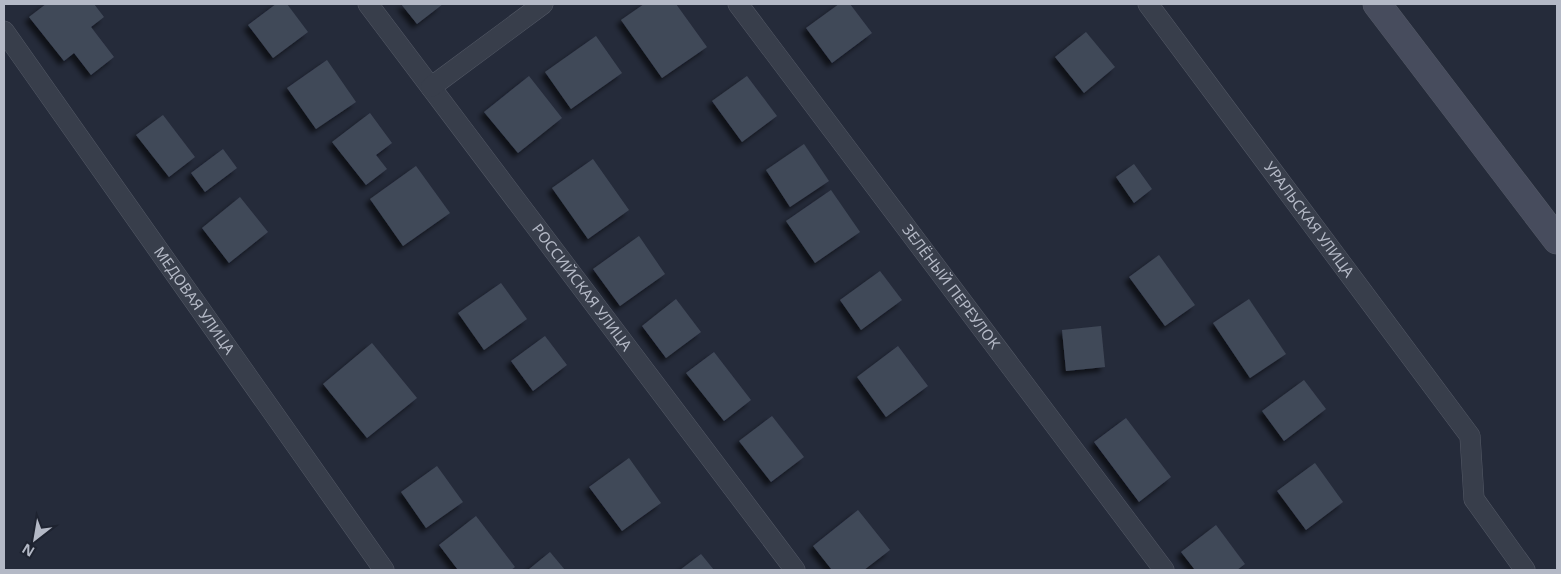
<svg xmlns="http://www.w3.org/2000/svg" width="1561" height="574" font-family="'Noto Sans',sans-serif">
  <defs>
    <filter id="shadow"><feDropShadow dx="-4.5" dy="4.5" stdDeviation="2.5" flood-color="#0009"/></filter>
  </defs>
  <rect width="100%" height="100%" fill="#252b3a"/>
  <!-- building -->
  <g fill="#414959" filter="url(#shadow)">
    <path d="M46,4H94L104,17L91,27L114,57L91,75L74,53L64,61L29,17Z"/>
    <path d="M276,4H287L308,32L273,58L248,25Z"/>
    <path d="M401,4H443L417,24Z"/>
    <path d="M644,4H676L707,47L662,78L621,20Z"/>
    <path d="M839,4H850L872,33L832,63L806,28Z"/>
    <path d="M1086,32L1115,67L1084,93L1055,57Z"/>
    <path d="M596,36L622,73L571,109L545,72Z"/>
    <path d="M327,60L356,102L316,129L287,88Z"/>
    <path d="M529,76L562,118L518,153L484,112Z"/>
    <path d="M747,76L777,116L742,142L712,101Z"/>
    <path d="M370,113L392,143L376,155L387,169L366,185L332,142Z"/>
    <path d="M163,115L195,157L169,177L136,135Z"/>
    <path d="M804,144L829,181L790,207L766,170Z"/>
    <path d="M223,149L237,168L205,192L191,173Z"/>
    <path d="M593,159L629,210L588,239L552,188Z"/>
    <path d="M1134,164L1152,189L1134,203L1116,177Z"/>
    <path d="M416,166L450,213L403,246L370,199Z"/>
    <path d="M831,190L860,232L815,263L786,221Z"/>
    <path d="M240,197L268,232L229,263L202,228Z"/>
    <path d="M639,236L665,274L620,306L593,269Z"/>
    <path d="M1159,255L1195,305L1165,326L1129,277Z"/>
    <path d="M880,271L902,300L861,330L840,300Z"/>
    <path d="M501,283L527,319L484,350L458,313Z"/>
    <path d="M676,299L701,332L666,358L642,326Z"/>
    <path d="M1249,299L1286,354L1250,378L1213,323Z"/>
    <path d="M1101,326L1105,367L1066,371L1062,330Z"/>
    <path d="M545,336L567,365L533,391L511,361Z"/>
    <path d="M372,343L417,398L367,438L323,384Z"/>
    <path d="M898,346L928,386L886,417L857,377Z"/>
    <path d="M714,352L751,400L724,421L686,373Z"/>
    <path d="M1304,380L1326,409L1284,441L1262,411Z"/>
    <path d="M772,416L804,457L771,482L739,441Z"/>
    <path d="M1126,418L1171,477L1139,502L1094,442Z"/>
    <path d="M629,458L661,503L622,531L589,487Z"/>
    <path d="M1315,463L1343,502L1306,530L1277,491Z"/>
    <path d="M437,466L463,502L426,528L401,492Z"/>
    <path d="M858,510L890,550L864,570H832L813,546Z"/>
    <path d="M476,516L515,567L511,570H458L439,545Z"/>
    <path d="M1216,525L1245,564L1237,570H1195L1181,552Z"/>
    <path d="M550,552L565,570H528Z"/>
    <path d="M701,554L714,570H680Z"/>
  </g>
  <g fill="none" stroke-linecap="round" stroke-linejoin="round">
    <defs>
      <g id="minor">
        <path id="s1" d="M368,4L795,570"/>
        <path id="s2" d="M738,4L1164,570"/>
        <path id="s3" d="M1148,4L1470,436L1474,499L1525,570"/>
        <path id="s4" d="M4,31L384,570"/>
        <path d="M431,87L543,4"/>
      </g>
      <path id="secondary" d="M1377,4L1557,240"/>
    </defs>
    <!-- minor casing -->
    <use href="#minor" stroke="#545966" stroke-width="21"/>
    <!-- secondary casing -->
    <use href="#secondary" stroke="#545966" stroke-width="29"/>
    <!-- minor -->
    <use href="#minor" stroke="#383e4b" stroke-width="20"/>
    <!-- secondary -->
    <use href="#secondary" stroke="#474c5d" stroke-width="28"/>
  </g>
  <g text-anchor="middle" stroke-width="4" stroke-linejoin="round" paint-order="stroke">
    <!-- street labels -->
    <g font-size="15" fill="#b4b9c6" stroke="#1e2330">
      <text dy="5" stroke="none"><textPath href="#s3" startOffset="269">УРАЛЬСКАЯ УЛИЦА</textPath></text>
      <text dy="5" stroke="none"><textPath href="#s1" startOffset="355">РОССИЙСКАЯ УЛИЦА</textPath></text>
      <text dy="5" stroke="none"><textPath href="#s2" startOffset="354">ЗЕЛЁНЫЙ ПЕРЕУЛОК</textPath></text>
      <text dy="5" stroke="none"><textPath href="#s4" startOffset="330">МЕДОВАЯ УЛИЦА</textPath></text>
    </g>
  </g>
  <!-- border -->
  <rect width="1561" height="574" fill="none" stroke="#b4b9c6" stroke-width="10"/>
  <!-- north arrow -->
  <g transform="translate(35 539) rotate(211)" stroke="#1e2330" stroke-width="4" paint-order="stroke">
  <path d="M0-4L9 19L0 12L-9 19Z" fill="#b4b9c6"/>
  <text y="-8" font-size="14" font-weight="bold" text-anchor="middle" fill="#b4b9c6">N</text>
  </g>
</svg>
